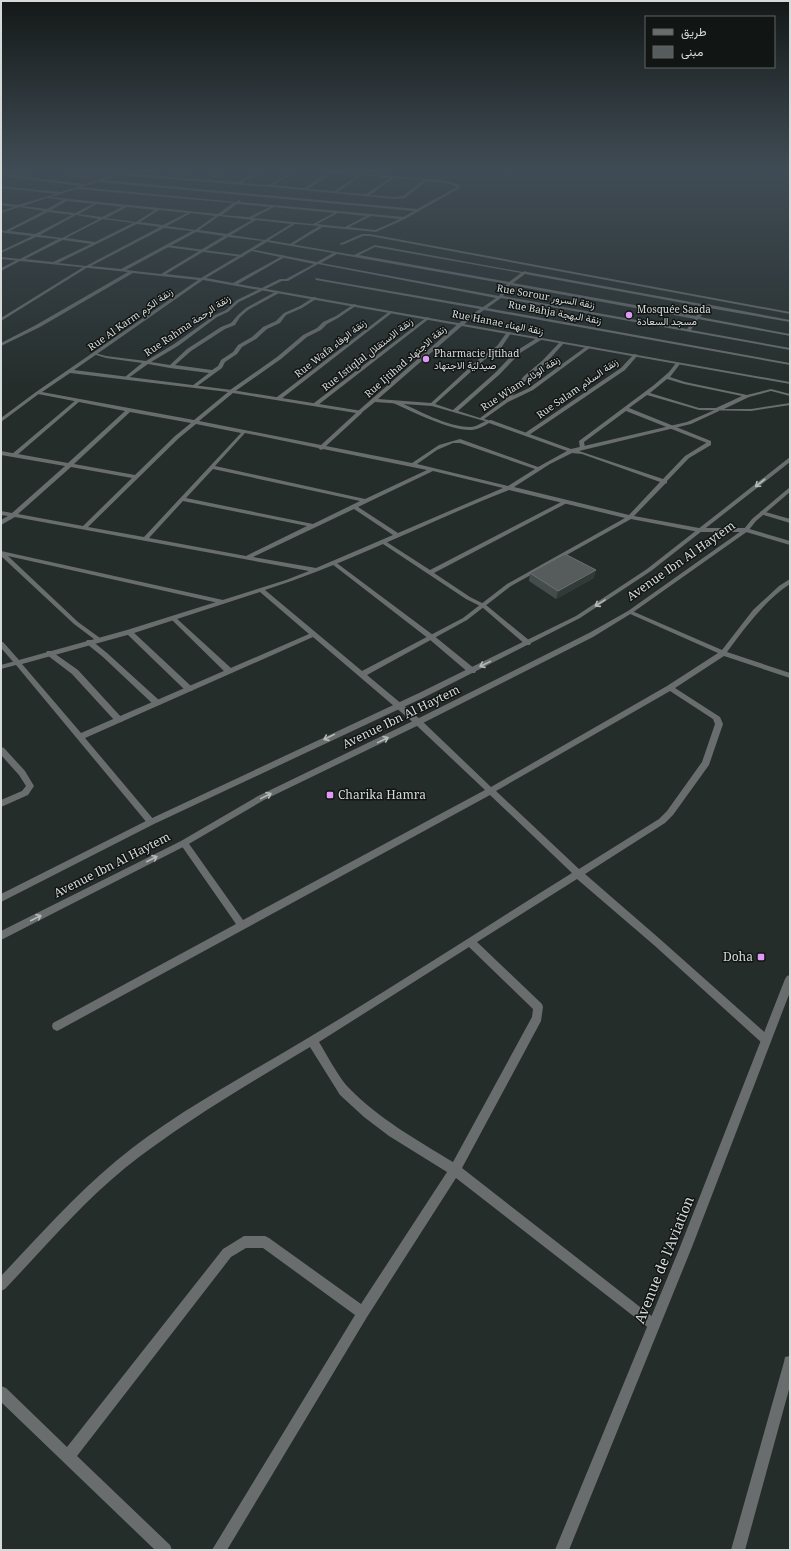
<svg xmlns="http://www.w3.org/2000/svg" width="791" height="1551" font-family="'Noto Serif',Vazirmatn,serif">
  <rect width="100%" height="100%" fill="#252d2b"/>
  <!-- green -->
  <path fill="#48324f" d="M79,171H105L88,179L66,177Z"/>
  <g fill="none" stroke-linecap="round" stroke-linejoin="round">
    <!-- service -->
    <path fill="#696d6d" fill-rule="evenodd" d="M762,511L790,519V523L760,514V512Z"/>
    <!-- pedestrian -->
    <g fill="#696d6d" fill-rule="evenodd">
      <path d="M362,234H370L790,312V314L370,236H363L342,245L339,244Z"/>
      <path d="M268,240L354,255L375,245L523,272L525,271L527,272L707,305L709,304L711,305L790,320V322L709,308L700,317L790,334V336L698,319L691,330L790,348V350L501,298L487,308L790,363V365L484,310L463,325L378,399L431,403L480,358L497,346L507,332H511V333L501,348L484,360L435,404L453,410L496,372L516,351L537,338H541V340L520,353L500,374L458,411L480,418L506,399V397L524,376L542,361L560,342L564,343L546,363L528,378L512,396L529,388L587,346L591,347L533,390L508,402L484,419L488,420V422L432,406L375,402L360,414L357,412L358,411L459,323L480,309L316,280L315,278L483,307L496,298L318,264L288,281H282L239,302L228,312L217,317L178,346L151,362L170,365L187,349L221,327L231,323L238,315L246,308L277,291H279V293L248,310L240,317L235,325L225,329L191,351L175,365L212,370L218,366L221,360L233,352L238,345L252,337L263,327L276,321L284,313L300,306L314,297H316V299L302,308L286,315L280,323L267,329L256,339L242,347L237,354L225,362L222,368L196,387L192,386L209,373L170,368L148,364L127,379H125V377L142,363L106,358L93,354L95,353L106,356L146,361L174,344L215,315L226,310L237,300L280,279H286L314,264L251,251L250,249L317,262L333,253L267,242ZM375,247L521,273L509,282L359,255ZM337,254L507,284L499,296L321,263ZM525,274L705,307L696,316L513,283ZM510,285L695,319L687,329L503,296Z"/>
      <path d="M167,245L242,255L244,256L242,257L166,247Z"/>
      <path d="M19,259L22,260L1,271V268Z"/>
      <path d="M85,266L88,267L1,321V318Z"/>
      <path d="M354,304L357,305L338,318L327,324L321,330L307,337L281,359L234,392H230V390L277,357L303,335L317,328L323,322L336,316Z"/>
      <path d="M390,311L393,312L281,399H277V397Z"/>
      <path d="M427,317L430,318L318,405H314V403Z"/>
      <path d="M634,354L638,355L625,370L529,435H525V433L621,368Z"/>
      <path d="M676,363L680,364L670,377L685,382L747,395L771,389L790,394V396L771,391L749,397L724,409H751L790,403V405L751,411L699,410L647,395L629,408L711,441V443H707L626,411L584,442L585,448L580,449L579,441L654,385L669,372ZM667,379L684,384L742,396L716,408H699L650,393Z"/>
      <path d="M36,392L40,393L1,422V418Z"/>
      <path d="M76,400L80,401L16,456H12V454Z"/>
      <path d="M565,500L568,502L567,503L434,573L470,597L486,605L530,641L531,643L530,645H526L482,607L466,599L380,542L383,540L385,541L430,570Z"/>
      <path d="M1,551L223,600L226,602L223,604L8,556L78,622L100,638L101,640L100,642H98L74,624L1,556Z"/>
      <path d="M334,561L433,635L475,669L476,671L475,673H469L429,639L332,564V562Z"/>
      <path d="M173,616L175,617L232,669L233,671L232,673H226L171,619L170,618Z"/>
      <path d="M127,630H131L192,687L193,689L192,691H186L127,634Z"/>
      <path d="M87,640H91L107,653L160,701L161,703L160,705H154L103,657L87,644L86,642Z"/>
      <path d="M1,642H3L19,660L21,662L19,664H15L1,648Z"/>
      <path d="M47,651H51L78,670L122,718L123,720L122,722H116L72,674L47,655L46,653Z"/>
    </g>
    <!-- minor -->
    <g fill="#696d6d" fill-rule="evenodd">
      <path d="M24,171H28L16,176L85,184L126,171L128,172L125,173L172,177L184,171H188L175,177L206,180L222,171H225L209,180L237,182L258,171H261L241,183L269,185L294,171H297L273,185L304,188L328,172L323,171L441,180L455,183L460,186V188L405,219L376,232L323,227L291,246L290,244L319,226L295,224L269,240V242H267L206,278L233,283L284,255L285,257L238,284L790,382V384L203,280L74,370L232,390L362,411V413L326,446L412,463L439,445L460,439L538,467L567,451L489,423C484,426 479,429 472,430C450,431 414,412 393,403V401H397C418,410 447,427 470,427C478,427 484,420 491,420L571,449L687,422L717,409L719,410V411L691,424L579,451L663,479L685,456L706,443L707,441H711V445L689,458L667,481V483L665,484L634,516L699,528H746L790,541V545L746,532H699L631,519L511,586L467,620L367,675L421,720L491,787L667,686L718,653L628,613V611H632L722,650L753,610L779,586L790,579V584C764,601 746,627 727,652L790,673V678L724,656L675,688L720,717L723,724L709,765L673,815L665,823L585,874L661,940L770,1037L771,1040L770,1043L766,1045L762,1043L655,946L577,879L477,942L542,1004L543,1007L541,1021L462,1168L658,1321L660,1325L658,1329L654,1331L650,1329L456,1178L367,1317L227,1550H212L355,1315L263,1248H246L231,1257L77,1456L170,1545L172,1550H155L1,1402V1386L6,1388L67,1447L223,1249L244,1236H265L269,1238L361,1304L447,1172L389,1136L364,1117L340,1095L310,1047C247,1085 183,1122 125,1168C81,1204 44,1248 5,1289L1,1291V1276C38,1237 74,1196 116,1161C174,1113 243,1077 308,1038C397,985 484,928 572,873L490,795L61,1029L57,1031L53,1029L52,1026L53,1023L236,924L181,845L180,843L181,841H187L243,920L485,790L415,724L313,637L85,738L154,820L155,822L154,824H148L16,665L1,669V665L127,630L286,580L309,571L15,517L1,525V520L8,516L1,515V511L12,513L65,466L1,455V451L68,463L125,411L38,394L36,393V392L198,280L133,273L40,327L1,346V343L36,325L128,272L1,259V257L20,259L58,239L36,237L1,253V251L32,236L5,233L1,232V230L5,231L44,211L19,207L1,213V211L14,207L1,205V203L18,205L56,194L1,188V186L60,192L81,186L1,176V174L12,175ZM332,173L359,175L334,191L308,189ZM120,175L270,187L395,199L405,198L426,181C436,182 448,182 457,187L417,209L103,180ZM362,175L390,178L366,194L338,192ZM394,178L423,180L403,196L395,197L370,195ZM98,182L414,211L403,217L240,202L241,201L239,200L236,202L81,187ZM77,189L233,203L218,214L50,197ZM47,198L63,200L47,209L23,206ZM67,201L93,204L75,213L51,210ZM97,204L122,207L102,217L79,214ZM237,204L270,207L249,217L222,215ZM127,207L155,210L136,222L106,218ZM274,207L334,213L313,224L253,218ZM159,210L187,213L163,225L140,222ZM48,212L72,215L35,234L10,231ZM191,213L215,216L195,230L167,226ZM338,213L366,216L345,227L317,224ZM76,215L99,219L62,238L40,235ZM219,216L252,220L227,234L199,230ZM371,216L400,219L375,230L349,227ZM103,219L133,223L95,242L66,238ZM256,220L291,224L265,240L231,235ZM137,224L160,227L86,266L58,263ZM164,228L192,231L121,269L91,266ZM196,232L224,236L161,274L126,270ZM228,237L263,241L201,278L166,274ZM63,240L91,244L53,262L25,259ZM70,373L228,392L194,420L42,392ZM233,393L356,413L321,445L199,421ZM130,412L191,423L175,436L135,475L74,464ZM196,424L241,433L144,537L88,527L179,438ZM245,433L318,448L321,450L323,449L427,470L365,499L215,466ZM453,443H460L535,469L508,486L417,464L437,450ZM572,453L582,454L660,482L629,515L514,487L550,464ZM71,467L132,478L83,526L18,514ZM213,469L360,501L313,524L186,498ZM433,471L503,488L398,533L358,507ZM509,490L625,518L507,584L463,618L362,671L265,590C350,563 427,522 509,490ZM183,501L307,526L246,556L149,538ZM354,509L393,535L316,568L253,557ZM260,592L309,634L81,733L22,664L131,634ZM670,691L713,719L715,724L702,762L667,811L659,819L579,869L496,791ZM469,947L533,1009L532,1017L453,1162C417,1140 379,1119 349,1088C339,1078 327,1055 319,1042Z"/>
      <path d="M1,747L4,748L25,771L34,786L28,795L1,807V800L22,791L26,786L19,775L1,755Z"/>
      <path d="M790,1356V1386L745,1550H731L784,1362L785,1357Z"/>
    </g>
    <!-- tertiary -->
    <g fill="#696d6d" fill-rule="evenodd">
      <path d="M790,457V462L651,571L580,618L425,697L154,824L1,902V894L148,820L419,693L576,616L647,569Z"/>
      <path d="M790,487V492L756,521L748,531L632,613L593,637L421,724L264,800L187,845L1,940V931L181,841L258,796L415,720L589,633L628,611L744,529L752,519Z"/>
      <path d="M790,975V992L692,1247L569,1550H555L680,1247L785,979L787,976Z"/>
    </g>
  </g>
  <!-- wall -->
  <path fill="#454d4c" d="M530,573L594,578L556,599L529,581Z"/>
  <!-- shaded-wall -->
  <path fill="#323a38" d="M596,570L594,578L556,599L558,591Z"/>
  <!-- building -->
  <path fill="#555c5b" stroke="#69706f" d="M565,554L596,570L558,591L530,573Z"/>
  <!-- one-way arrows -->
  <defs><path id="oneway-shaft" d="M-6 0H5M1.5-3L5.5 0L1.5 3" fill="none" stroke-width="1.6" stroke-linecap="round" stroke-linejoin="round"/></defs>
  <g stroke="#b5bab9">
    <use href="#oneway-shaft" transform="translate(760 483) rotate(142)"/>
    <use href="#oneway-shaft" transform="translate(600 603) rotate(148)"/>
    <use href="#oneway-shaft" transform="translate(485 664) rotate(154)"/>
    <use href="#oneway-shaft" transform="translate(329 737) rotate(154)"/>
    <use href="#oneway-shaft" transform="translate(383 740) rotate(-26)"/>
    <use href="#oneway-shaft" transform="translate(266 796) rotate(-26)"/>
    <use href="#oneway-shaft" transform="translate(152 859) rotate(-27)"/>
    <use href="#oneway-shaft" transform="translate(36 918) rotate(-27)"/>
  </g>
  <!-- sky -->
  <linearGradient id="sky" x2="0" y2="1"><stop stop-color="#141918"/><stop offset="0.44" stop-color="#404c55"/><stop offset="1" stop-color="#404c55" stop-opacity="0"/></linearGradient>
  <rect width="791" height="388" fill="url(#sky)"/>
  <!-- markers -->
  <g fill="#dd99f3" stroke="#111514" stroke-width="1.5">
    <circle cx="629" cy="315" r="4"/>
    <circle cx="426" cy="359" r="4"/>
    <rect x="326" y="791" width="8" height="8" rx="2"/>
    <rect x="757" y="953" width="8" height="8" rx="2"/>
  </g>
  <g text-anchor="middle" stroke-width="3" stroke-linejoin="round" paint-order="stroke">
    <!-- far-street labels -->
    <g font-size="10" fill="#d6dbda" stroke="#111514">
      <text transform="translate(546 296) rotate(10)" y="4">Rue Sorour زنقة السرور</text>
      <text transform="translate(555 312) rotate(10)" y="4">Rue Bahja زنقة البهجة</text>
      <text transform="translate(130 319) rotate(-35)" y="4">Rue Al Karm زنقة الكرم</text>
      <text transform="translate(498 322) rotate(11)" y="4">Rue Hanae زنقة الهناء</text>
      <text transform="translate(187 325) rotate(-34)" y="4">Rue Rahma زنقة الرحمة</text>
      <text transform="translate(330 348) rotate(-38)" y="4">Rue Wafa زنقة الوفاء</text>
      <text transform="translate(367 354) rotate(-38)" y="4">Rue Istiqlal زنقة الاستقلال</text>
      <text transform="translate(405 361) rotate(-41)" y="4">Rue Ijtihad زنقة الاجتهاد</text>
      <text transform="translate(520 383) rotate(-33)" y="4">Rue Wiam زنقة الوئام</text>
      <text transform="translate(577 388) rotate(-35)" y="4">Rue Salam زنقة السلام</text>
    </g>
    <!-- far-poi labels -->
    <g font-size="10" fill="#d6dbda" stroke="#111514" text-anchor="start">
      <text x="637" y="313">Mosquée Saada<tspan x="637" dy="12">مسجد السعادة</tspan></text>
      <text x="434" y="357">Pharmacie Ijtihad<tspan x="434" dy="12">صيدلية الاجتهاد</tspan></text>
    </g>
    <!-- street labels -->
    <g font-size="12" fill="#d6dbda" stroke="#111514">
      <text transform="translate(681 561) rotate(-35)" y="4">Avenue Ibn Al Haytem</text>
      <text transform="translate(401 717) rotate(-26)" y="4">Avenue Ibn Al Haytem</text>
      <text transform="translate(112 865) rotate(-27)" y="4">Avenue Ibn Al Haytem</text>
    </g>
    <!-- poi labels -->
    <g font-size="12" fill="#d6dbda" stroke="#111514" text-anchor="start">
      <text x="338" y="799">Charika Hamra</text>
      <text x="753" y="961" text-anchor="end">Doha</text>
    </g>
    <!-- near-street labels -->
    <g font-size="14" fill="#d6dbda" stroke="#111514">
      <text transform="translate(664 1260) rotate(-68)" y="5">Avenue de l'Aviation</text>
    </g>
  </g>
  <!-- border -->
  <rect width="791" height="1551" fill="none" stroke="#d6dbda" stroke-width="4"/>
  <!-- legend -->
  <rect x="645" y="16" width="130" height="52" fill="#111514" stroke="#606463"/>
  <rect x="653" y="29" width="20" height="6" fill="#696d6d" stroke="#606463"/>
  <text x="681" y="36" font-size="12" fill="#d6dbda">طريق</text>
  <rect x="653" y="46" width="20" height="12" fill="#555c5b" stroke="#606463"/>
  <text x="681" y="56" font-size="12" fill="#d6dbda">مبنى</text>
</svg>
